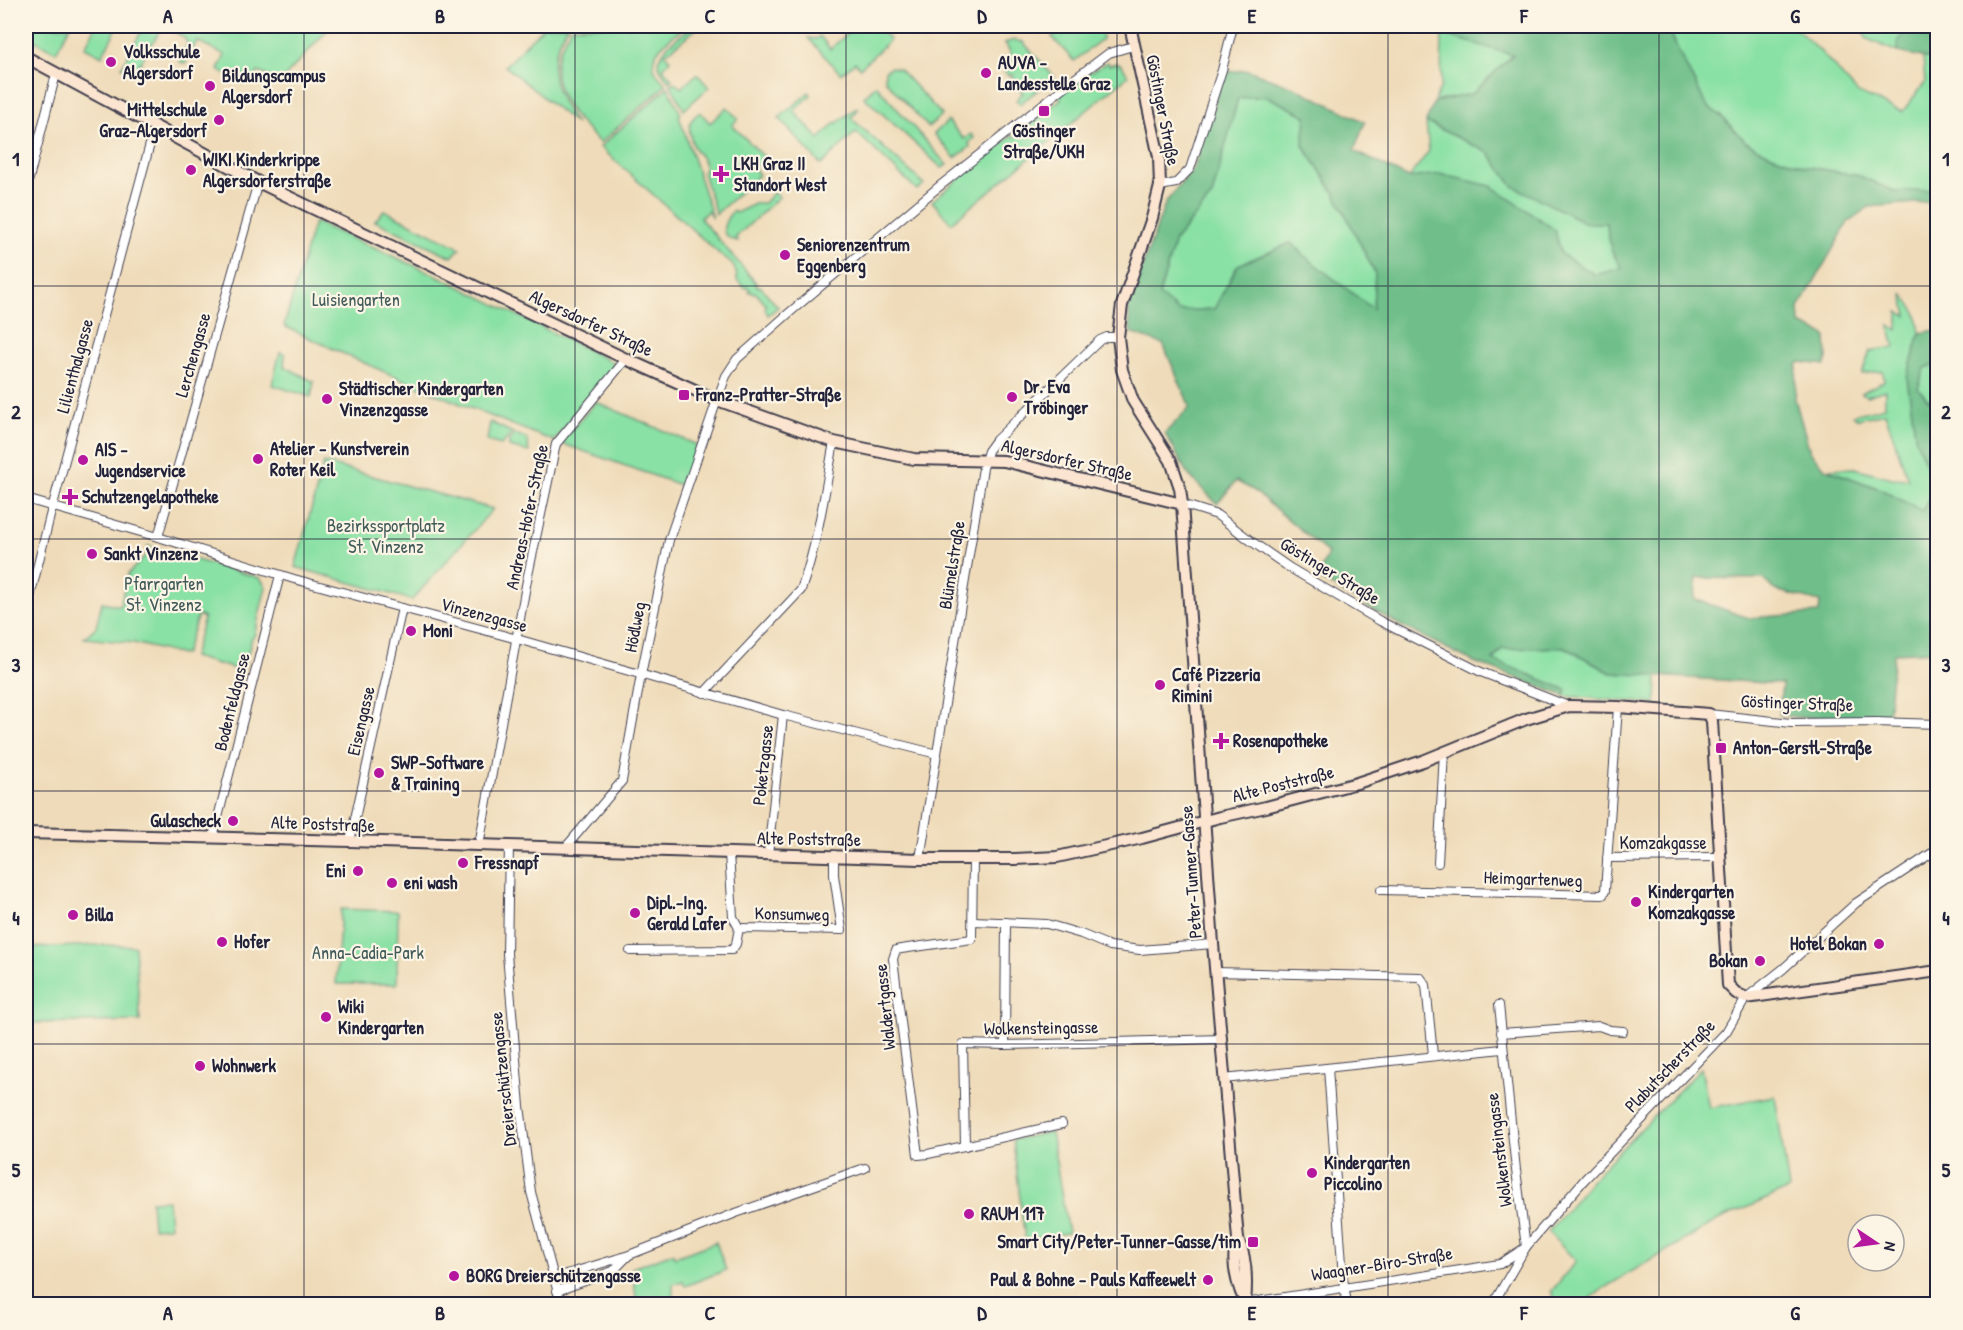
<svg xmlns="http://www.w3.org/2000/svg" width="1963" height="1330" font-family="'Patrick Hand',sans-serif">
  <rect width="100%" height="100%" fill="#fcf5e5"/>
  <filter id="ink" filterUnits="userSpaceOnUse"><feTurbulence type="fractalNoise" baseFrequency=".0167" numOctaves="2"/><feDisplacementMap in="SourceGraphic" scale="12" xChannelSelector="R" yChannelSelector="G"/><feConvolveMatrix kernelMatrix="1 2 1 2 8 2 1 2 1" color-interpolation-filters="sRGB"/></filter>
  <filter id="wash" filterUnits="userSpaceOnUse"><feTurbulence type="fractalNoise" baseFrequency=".008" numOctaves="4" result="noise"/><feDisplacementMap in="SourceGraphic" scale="24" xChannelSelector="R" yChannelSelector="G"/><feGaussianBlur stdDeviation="1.35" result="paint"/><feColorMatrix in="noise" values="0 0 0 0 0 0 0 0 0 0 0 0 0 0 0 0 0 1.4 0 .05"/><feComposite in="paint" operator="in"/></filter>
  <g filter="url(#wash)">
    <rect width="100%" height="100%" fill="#efdbb9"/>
    <!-- green -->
    <g fill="#8ae1a5" stroke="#568270" stroke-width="1.5">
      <path d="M26,26H70L56,52L28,37L26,33Z"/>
      <path d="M96,26H118L102,56L85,47Z"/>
      <path d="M144,26H331L281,81L258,72L254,80L237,72L233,78L218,70L225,55L197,41L185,64L179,61L188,43L182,36L163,26L134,73L122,67Z"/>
      <path d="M544,26H568C544,64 551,88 576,124L505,66Z"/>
      <path d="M572,26H686C675,35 649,50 654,68C656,74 662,80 666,85L600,143C577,121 547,89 558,55C561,44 567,35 572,26Z"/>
      <path d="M693,26H700L665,54L670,60L663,68L672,79L669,82L659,67L658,60L669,44Z"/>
      <path d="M856,26H876L890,40L860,68L855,62L841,74L808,38L816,39L820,36L830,49Z"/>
      <path d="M1065,26H1103L1102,39L1074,61L1052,37Z"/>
      <path d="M1668,26H1793L1821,52L1858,93L1902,112L1925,83L1923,57L1937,60V189L1895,192L1860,176L1804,166L1769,154L1746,142L1721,116L1707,106L1679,53Z"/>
      <path d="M1859,26H1898L1905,32L1898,41L1897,52L1867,39Z"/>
      <path d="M1442,33L1514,55L1472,94L1434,102L1441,86Z"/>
      <path d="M1014,40L1023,42L1054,77L1020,104L1016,100L1023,93L1011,79L1014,76L1011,74L1009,76L1004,71C1014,62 1012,53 1005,43Z"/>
      <path d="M1108,62L1109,65L1116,63L1122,65L1128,76L951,223L932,201L1012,135L1015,137L1042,115L1044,117L1049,113L1047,110L1061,99L1059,96L1084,75Z"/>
      <path d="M891,67L899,69L942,115L928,127L885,80V71Z"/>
      <path d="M697,74L709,87L684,110L671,85L674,82L681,88Z"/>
      <path d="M876,85L947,165L942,168L864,97Z"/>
      <path d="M668,87L681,114L679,116L712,215V217L708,211L700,218L757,284L756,285L758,287L760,286L778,307L768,315L765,309L766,305L756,293L749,292L750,290L747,287L745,288L737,280C737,271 732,260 723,257L600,147Z"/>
      <path d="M809,92L811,95L794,111L819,139L836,122L837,123L856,108H859L851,118L924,184L917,190L856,132L821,165L779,118Z"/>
      <path d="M1266,96L1307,116L1303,145L1334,192L1375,273L1373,310L1303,255L1291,243L1238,265L1214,309L1179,311L1159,295L1175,240L1212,196L1238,98Z"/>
      <path d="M727,107L738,119L732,125L765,158L754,168L759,175L716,214L703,173C707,161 702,159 696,151C692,146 688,129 690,123C692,118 696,115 700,112L710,123Z"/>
      <path d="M948,121L964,139L971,134L974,138L969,143L970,147L955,158L934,134Z"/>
      <path d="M1426,122L1489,153L1513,186L1606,223L1612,252L1622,268L1595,275L1561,254L1555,230L1409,178L1429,151Z"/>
      <path d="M774,192L779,197L736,237L738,241C718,237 722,223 733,211L736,213L757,203H764Z"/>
      <path d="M384,210L460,248L452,257L375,221Z"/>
      <path d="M314,222L436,275L616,364L554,441C463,406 372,368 284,326Z"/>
      <path d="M1903,294L1917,314L1920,333L1907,378L1916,440L1936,488L1922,511L1880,489L1826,469L1855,468L1892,478L1908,479L1885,413L1858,419L1853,415L1885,407V390L1867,396L1861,393L1884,381L1883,371L1862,374L1870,351L1895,347L1889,325L1898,330V312L1907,316Z"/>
      <path d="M280,352L285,354L284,366L314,382L311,397L272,385Z"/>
      <path d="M1937,361V400H1928L1918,388L1925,367L1931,366Z"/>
      <path d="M596,402L697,445L683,486L560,443Z"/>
      <path d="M490,422L513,433L501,445L487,441Z"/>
      <path d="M516,434L527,439L529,452L509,447V440Z"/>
      <path d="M324,463L493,509L412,600L295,567Z"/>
      <path d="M148,546L260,578L266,587L254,636L252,638L243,671L193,657L204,618L198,615L185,654L182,655L134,643L84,638L96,627L102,602L120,606L128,574L146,555Z"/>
      <path d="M1565,647L1611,673L1657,675L1656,704L1565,696L1566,690L1493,661L1502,649Z"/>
      <path d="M341,909L398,911L397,984H336Z"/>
      <path d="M102,945L135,946L140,1021L26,1023V948Z"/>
      <path d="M1701,1068L1709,1108L1775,1096L1789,1189L1718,1220L1604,1288L1583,1304H1546L1554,1295L1551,1292L1576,1261L1548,1232L1598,1173Z"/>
      <path d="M1051,1132L1068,1233L1025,1240L1013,1140Z"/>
      <path d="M168,1200L170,1227L153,1228L151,1201Z"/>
      <path d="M716,1242L726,1270L685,1286L683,1281L673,1284V1304H637L632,1268L673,1253L675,1257Z"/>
    </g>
    <!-- forest -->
    <g fill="#6fbf8a" stroke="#487062" stroke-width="1.5" fill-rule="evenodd">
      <path d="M1415,26H1668L1679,53L1707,106L1721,116L1746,142L1769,154L1804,166L1860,176L1895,192L1937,189V201L1869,207L1849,221L1799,308L1800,324L1823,334L1826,336L1827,359L1825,365L1800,362L1797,365L1795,399L1810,452L1826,469L1880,489L1922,511L1936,488L1916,440L1907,378L1920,333L1937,330V361L1931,366L1925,368L1918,388L1928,400H1937V651L1894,653L1888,717L1805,718L1779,715L1782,684L1611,673L1565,647L1502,649L1493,660L1567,690L1565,696L1474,662L1398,624L1317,578L1328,553L1253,490L1236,481L1217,504L1187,473L1165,433L1190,407L1163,344L1131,333L1128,306L1166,202L1194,168L1224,72L1248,70L1296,88L1365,122L1354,151L1409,178L1440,174L1491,186L1555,230L1561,254L1595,275L1622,268L1612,252L1606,223H1586L1513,186L1489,153L1426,122L1434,102L1472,94L1513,55ZM1266,96L1306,116L1303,145L1334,192L1375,273L1373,309L1303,255L1291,243L1238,265L1214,309L1178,311L1159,295L1175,240L1212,196L1238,98ZM1697,578L1764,579L1775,590L1820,602L1819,613L1749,618L1694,599Z"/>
      <path d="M1910,26H1937V60L1897,52L1898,41Z"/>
    </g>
  </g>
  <g filter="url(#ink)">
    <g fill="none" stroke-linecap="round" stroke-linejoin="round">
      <defs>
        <g id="street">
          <path d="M1160,186L1176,183L1190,169L1222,70L1233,26"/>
          <path d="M26,190L56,74"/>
          <path d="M26,499L158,537L294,579L517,639L783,715L937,754"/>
          <path d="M1182,504L1217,515L1251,541L1290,568L1380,621L1481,672L1568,706"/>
          <path d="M158,537L258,182"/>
          <path d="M26,613L50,516L150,144L158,128"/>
          <path d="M704,693L801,590C818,542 825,491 834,442"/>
          <path d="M1709,714L1791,723L1876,722L1938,724"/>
          <path d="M213,837L280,575"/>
          <path d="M350,841L402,608"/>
          <path d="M479,845L527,580L556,444L626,359"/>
          <path d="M509,846L507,954L520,1106L531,1192L561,1304"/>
          <path d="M565,848L622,781L641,675L669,540L717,400L726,376L737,359L789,313L936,189L1077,77L1109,53L1133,46"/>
          <path d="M729,853L733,917L739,928"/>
          <path d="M768,854L783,715"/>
          <path d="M1607,858L1720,857"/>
          <path d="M920,859L983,468L988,451L996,440L1100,340L1107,337H1118"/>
          <path d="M973,859L972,939L901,949L896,950L893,959L918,1155L928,1154L1062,1124"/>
          <path d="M1438,863L1444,752"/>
          <path d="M1381,890L1603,895L1605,891L1618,707"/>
          <path d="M973,921L1047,924L1081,934L1110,946L1140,950L1213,944"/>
          <path d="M630,951L732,950L736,944L739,928L842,930L834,875V855"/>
          <path d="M1215,972L1420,977L1426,985L1433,1055"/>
          <path d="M1501,1033L1599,1026L1610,1030L1623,1031"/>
          <path d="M1005,1045L1006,922"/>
          <path d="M1328,1068L1343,1278L1347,1304"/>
          <path d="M1224,1079L1502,1049"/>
          <path d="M965,1146L963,1044L1005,1045L1221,1039"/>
          <path d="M554,1278L629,1255L736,1213L865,1168"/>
          <path d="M557,1291L613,1271L628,1256"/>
          <path d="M1245,1303L1500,1264L1526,1247L1516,1170L1499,1005"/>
          <path d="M1493,1304L1526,1247L1585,1179L1726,1032L1746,998L1783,969L1856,903L1938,849"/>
        </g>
        <g id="secondary">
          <path d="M1130,26L1159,157L1160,186L1152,218L1122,305L1118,337L1122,370L1133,401L1171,461L1180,488L1182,504L1213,944L1238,1239C1247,1258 1247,1282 1245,1303"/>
          <path d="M26,57L258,182L626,359L717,400L834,442L914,459L1004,461L1182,504"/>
          <path d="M26,833L350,841L920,859H1015L1057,857L1142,838L1220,817L1266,807L1357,783L1423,761L1526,719L1569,706L1618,707L1709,714L1712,721L1728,985L1736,993L1746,998L1938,971"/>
          <path d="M1238,1239C1230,1259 1236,1282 1245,1302"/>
        </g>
      </defs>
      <!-- street casing -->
      <use href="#street" stroke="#413e4e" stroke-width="10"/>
      <!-- secondary casing -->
      <use href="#secondary" stroke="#413e4e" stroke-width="14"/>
      <!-- street -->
      <use href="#street" stroke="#fff" stroke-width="8"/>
      <!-- secondary -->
      <use href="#secondary" stroke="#fce5d0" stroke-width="10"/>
    </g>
  </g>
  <!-- grid -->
  <path fill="none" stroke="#22223b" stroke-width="1.5" stroke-opacity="0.55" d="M304,26V1304M575,26V1304M846,26V1304M1117,26V1304M1388,26V1304M1659,26V1304M26,286H1938M26,539H1938M26,791H1938M26,1044H1938"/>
  <!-- markers -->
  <g fill="#b5179e" stroke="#fcf5e5" stroke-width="2">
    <circle cx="111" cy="62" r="6"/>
    <circle cx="986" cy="73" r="6"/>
    <circle cx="210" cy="86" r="6"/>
    <rect x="1038" y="105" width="12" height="12" rx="3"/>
    <circle cx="219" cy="120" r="6"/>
    <circle cx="191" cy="170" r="6"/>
    <path d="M718 165h6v6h6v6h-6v6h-6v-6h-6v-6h6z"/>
    <circle cx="785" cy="255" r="6"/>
    <rect x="678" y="389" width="12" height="12" rx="3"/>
    <circle cx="1012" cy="397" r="6"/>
    <circle cx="327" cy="399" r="6"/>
    <circle cx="258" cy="459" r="6"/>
    <circle cx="83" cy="460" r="6"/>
    <path d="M67 488h6v6h6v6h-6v6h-6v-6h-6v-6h6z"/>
    <circle cx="92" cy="554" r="6"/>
    <circle cx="411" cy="631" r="6"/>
    <circle cx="1160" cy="685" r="6"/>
    <path d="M1218 732h6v6h6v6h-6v6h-6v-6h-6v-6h6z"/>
    <rect x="1715" y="742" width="12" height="12" rx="3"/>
    <circle cx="379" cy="773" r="6"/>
    <circle cx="233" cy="821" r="6"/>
    <circle cx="463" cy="863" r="6"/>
    <circle cx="358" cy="871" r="6"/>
    <circle cx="392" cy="883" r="6"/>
    <circle cx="1636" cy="902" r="6"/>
    <circle cx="635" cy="913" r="6"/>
    <circle cx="73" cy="915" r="6"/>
    <circle cx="222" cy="942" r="6"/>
    <circle cx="1879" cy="944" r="6"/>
    <circle cx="1760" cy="961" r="6"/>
    <circle cx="326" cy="1017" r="6"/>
    <circle cx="200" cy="1066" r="6"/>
    <circle cx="1312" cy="1173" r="6"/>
    <circle cx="969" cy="1214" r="6"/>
    <rect x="1247" y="1236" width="12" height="12" rx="3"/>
    <circle cx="454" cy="1276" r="6"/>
    <circle cx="1208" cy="1280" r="6"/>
  </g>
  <g text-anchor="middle" stroke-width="4.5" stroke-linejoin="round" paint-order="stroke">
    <!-- poi labels -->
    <g font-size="18" font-weight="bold" fill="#22223b" stroke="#fcf5e5" text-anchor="start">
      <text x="123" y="58">Volksschule<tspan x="123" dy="21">Algersdorf</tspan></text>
      <text x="998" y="69">AUVA -<tspan x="998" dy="21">Landesstelle Graz</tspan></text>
      <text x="222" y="82">Bildungscampus<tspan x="222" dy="21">Algersdorf</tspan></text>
      <text x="207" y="116" text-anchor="end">Mittelschule<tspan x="207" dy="21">Graz-Algersdorf</tspan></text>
      <text x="1044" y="137" text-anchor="middle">Göstinger<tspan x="1044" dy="21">Straße/UKH</tspan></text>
      <text x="203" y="166">WIKI Kinderkrippe<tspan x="203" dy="21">Algersdorferstraße</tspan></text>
      <text x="734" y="170">LKH Graz II<tspan x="734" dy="21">Standort West</tspan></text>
      <text x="797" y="251">Seniorenzentrum<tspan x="797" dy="21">Eggenberg</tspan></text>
      <text x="1024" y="393">Dr. Eva<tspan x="1024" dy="21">Tröbinger</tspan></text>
      <text x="339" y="395">Städtischer Kindergarten<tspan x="339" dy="21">Vinzenzgasse</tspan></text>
      <text x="696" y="401">Franz-Pratter-Straße</text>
      <text x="270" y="455">Atelier - Kunstverein<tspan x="270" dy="21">Roter Keil</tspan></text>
      <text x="95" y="456">AIS -<tspan x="95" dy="21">Jugendservice</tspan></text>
      <text x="82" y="503">Schutzengelapotheke</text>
      <text x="104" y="560">Sankt Vinzenz</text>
      <text x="423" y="637">Moni</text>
      <text x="1172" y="681">Café Pizzeria<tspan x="1172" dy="21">Rimini</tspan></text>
      <text x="1233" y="747">Rosenapotheke</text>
      <text x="1733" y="754">Anton-Gerstl-Straße</text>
      <text x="391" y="769">SWP-Software<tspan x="391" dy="21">&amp; Training</tspan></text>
      <text x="221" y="827" text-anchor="end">Gulascheck</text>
      <text x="475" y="869">Fressnapf</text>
      <text x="346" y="877" text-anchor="end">Eni</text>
      <text x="404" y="889">eni wash</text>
      <text x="1648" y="898">Kindergarten<tspan x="1648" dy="21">Komzakgasse</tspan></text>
      <text x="647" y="909">Dipl.-Ing.<tspan x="647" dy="21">Gerald Lafer</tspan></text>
      <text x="85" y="921">Billa</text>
      <text x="234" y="948">Hofer</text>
      <text x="1867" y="950" text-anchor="end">Hotel Bokan</text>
      <text x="1748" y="967" text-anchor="end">Bokan</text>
      <text x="338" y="1013">Wiki<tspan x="338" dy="21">Kindergarten</tspan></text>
      <text x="212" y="1072">Wohnwerk</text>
      <text x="1324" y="1169">Kindergarten<tspan x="1324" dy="21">Piccolino</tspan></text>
      <text x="981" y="1220">RAUM 117</text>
      <text x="1241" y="1248" text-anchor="end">Smart City/Peter-Tunner-Gasse/tim</text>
      <text x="466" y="1282">BORG Dreierschützengasse</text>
      <text x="1196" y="1286" text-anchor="end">Paul &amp; Bohne - Pauls Kaffeewelt</text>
    </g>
    <!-- street labels -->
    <g font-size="18" fill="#22223b" stroke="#fcf5e5">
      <text transform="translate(1163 110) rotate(79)" y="6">Göstinger Straße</text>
      <text transform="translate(591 323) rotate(25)" y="6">Algersdorfer Straße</text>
      <text transform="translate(193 355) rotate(-74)" y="6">Lerchengasse</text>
      <text transform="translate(75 366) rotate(-75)" y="6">Lilienthalgasse</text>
      <text transform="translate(1067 460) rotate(13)" y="6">Algersdorfer Straße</text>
      <text transform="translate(527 517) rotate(-78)" y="6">Andreas-Hofer-Straße</text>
      <text transform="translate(952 565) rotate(-81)" y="6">Blümelstraße</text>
      <text transform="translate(1330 571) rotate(31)" y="6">Göstinger Straße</text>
      <text transform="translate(484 615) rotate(15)" y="6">Vinzenzgasse</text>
      <text transform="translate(635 627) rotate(-79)" y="6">Hödlweg</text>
      <text transform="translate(232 702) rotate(-76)" y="6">Bodenfeldgasse</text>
      <text transform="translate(1797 703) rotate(2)" y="6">Göstinger Straße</text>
      <text transform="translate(361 721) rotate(-77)" y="6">Eisengasse</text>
      <text transform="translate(763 765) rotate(-84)" y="6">Poketzgasse</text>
      <text transform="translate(1283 784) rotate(-14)" y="6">Alte Poststraße</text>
      <text transform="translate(323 824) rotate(2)" y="6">Alte Poststraße</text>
      <text transform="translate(809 839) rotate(1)" y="6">Alte Poststraße</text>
      <text x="1663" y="849">Komzakgasse</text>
      <text transform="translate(1191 872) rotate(-94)" y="6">Peter-Tunner-Gasse</text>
      <text transform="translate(1533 879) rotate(2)" y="6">Heimgartenweg</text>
      <text transform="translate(792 914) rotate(1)" y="6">Konsumweg</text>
      <text transform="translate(885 1007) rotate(-96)" y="6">Waldertgasse</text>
      <text transform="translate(1041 1028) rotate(-1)" y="6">Wolkensteingasse</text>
      <text transform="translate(1670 1066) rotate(-46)" y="6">Plabutscherstraße</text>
      <text transform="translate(503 1079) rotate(-96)" y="6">Dreierschützengasse</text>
      <text transform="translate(1499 1150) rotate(-97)" y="6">Wolkensteingasse</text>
      <text transform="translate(1382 1264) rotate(-9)" y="6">Waagner-Biro-Straße</text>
    </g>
    <!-- park labels -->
    <g font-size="18" fill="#415b5b" stroke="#fcf5e5">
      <text x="356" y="306">Luisiengarten</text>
      <text x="386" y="532">Bezirkssportplatz<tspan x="386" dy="21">St. Vinzenz</tspan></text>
      <text x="164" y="590">Pfarrgarten<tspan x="164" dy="21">St. Vinzenz</tspan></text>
      <text x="368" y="959">Anna-Cadia-Park</text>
    </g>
  </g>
  <!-- margin -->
  <rect width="1963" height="1330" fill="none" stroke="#fcf5e5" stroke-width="66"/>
  <!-- north arrow -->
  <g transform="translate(1876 1243) rotate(103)"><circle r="28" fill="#fcf5e5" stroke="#a5a1a1" stroke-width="1.5"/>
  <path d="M0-4.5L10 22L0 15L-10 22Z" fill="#b5179e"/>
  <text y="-9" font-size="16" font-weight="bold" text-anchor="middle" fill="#22223b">N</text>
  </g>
  <rect x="33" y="33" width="1897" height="1264" fill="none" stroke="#22223b" stroke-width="2"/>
  <g font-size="20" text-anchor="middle" font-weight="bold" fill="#22223b">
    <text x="168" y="23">A</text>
    <text x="440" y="23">B</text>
    <text x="710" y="23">C</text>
    <text x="982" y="23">D</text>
    <text x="1252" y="23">E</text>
    <text x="1524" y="23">F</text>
    <text x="1795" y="23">G</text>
    <text x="16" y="166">1</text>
    <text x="1946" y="166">1</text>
    <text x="16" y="419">2</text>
    <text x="1946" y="419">2</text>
    <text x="16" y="672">3</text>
    <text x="1946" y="672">3</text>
    <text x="16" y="925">4</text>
    <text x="1946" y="925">4</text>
    <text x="16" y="1177">5</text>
    <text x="1946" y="1177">5</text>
    <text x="168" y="1320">A</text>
    <text x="440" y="1320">B</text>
    <text x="710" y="1320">C</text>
    <text x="982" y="1320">D</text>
    <text x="1252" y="1320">E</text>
    <text x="1524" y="1320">F</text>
    <text x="1795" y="1320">G</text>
  </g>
</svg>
